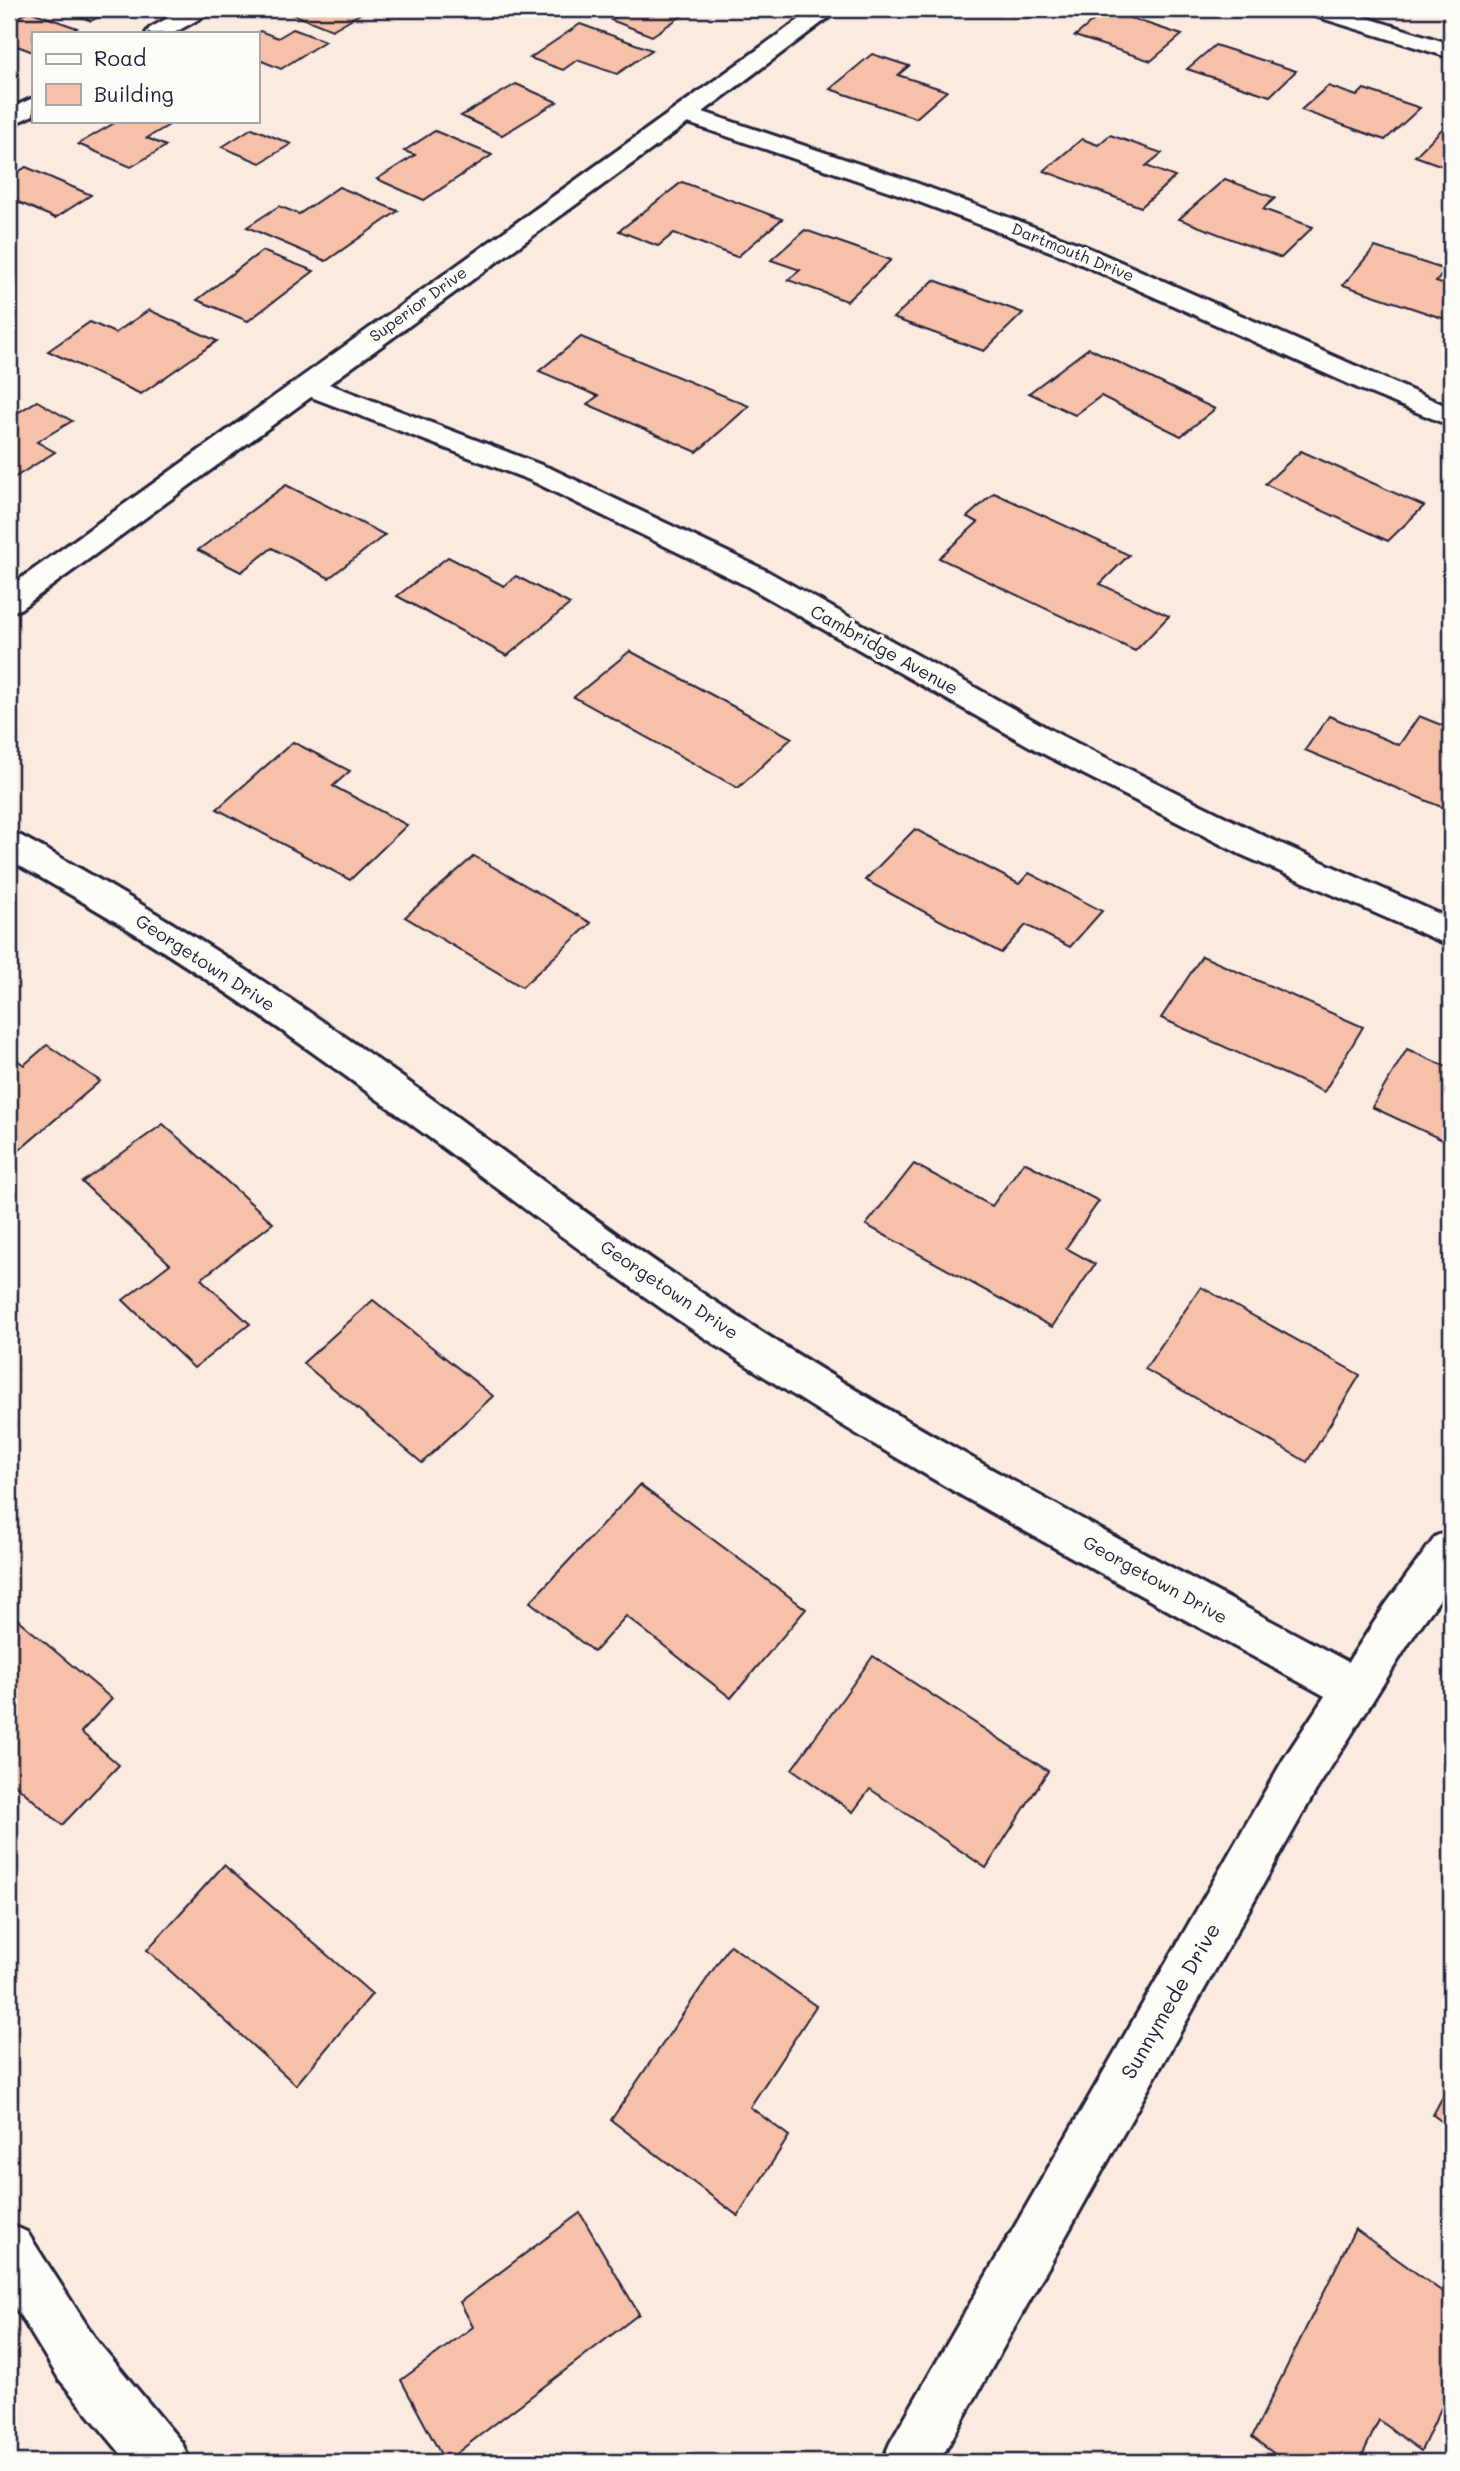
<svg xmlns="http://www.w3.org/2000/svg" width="1460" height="2471" font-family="Mali,sans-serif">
  <rect width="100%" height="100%" fill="#fbeae0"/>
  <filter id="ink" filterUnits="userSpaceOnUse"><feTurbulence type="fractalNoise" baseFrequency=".0143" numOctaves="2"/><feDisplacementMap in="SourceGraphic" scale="14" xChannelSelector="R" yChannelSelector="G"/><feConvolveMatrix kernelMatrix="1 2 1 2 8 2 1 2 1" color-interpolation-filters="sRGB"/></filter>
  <g filter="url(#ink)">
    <!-- building -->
    <g fill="#f6c0a9" stroke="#22223b" stroke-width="2">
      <path d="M62,9H112L91,21Z"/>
      <path d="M289,9H360L365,11L332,30L285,11Z"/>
      <path d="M629,9H692L652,36L611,20Z"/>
      <path d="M1004,9H1045L1034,18Z"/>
      <path d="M1106,10L1182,35L1151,61L1075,36Z"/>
      <path d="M29,11L77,28L68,33H33V52L9,43V23Z"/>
      <path d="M580,24L652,50L617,74L577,60L563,70L530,58Z"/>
      <path d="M293,29L325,41L281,69L257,59V33L260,31L278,38Z"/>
      <path d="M1215,45L1296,71L1270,96L1187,69Z"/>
      <path d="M872,54L909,66L898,75L947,91L916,118L830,89Z"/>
      <path d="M516,84L557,102L502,135L461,116Z"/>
      <path d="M1328,86L1357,96L1364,89L1420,108L1385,140L1301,110Z"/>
      <path d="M118,121H176L147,138L166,146L131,167L78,144Z"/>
      <path d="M1450,121L1451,169L1415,156Z"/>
      <path d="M252,128L291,144L260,163L222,147Z"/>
      <path d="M435,131L492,155L424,200L377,179L415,155L404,151Z"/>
      <path d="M1110,135L1162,153L1146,166L1175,177L1141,207L1044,171L1082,139L1098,145Z"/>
      <path d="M26,167L91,195L55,218L9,198V178Z"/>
      <path d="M1225,179L1275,198L1263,209L1313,227L1281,258L1179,219Z"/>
      <path d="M682,182L782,219L737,257L674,233L658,246L619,231Z"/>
      <path d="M339,187L398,211L326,261L247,227L279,206L299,214Z"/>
      <path d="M805,230L891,260L847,301L788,280L800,270L771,260Z"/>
      <path d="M1375,247L1446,270L1436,282L1451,287V321L1343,285Z"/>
      <path d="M262,251L314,271L248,321L197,300Z"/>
      <path d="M934,280L1023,313L984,351L893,318Z"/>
      <path d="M149,310L217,341L141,394L48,351L90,322L115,333Z"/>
      <path d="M581,337L749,406L697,452L587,404L598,396L539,371Z"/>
      <path d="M1089,348L1215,409L1181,436L1101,396L1075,415L1029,393Z"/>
      <path d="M37,401L72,421L37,442L55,452L9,481V418Z"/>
      <path d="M1301,451L1424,506L1388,541L1265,484Z"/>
      <path d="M286,485L385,535L329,578L272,548L241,572L198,550Z"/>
      <path d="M994,493L1129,555L1100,584L1169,616L1135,651L939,558L978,522L967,517Z"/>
      <path d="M448,557L504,586L516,576L570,604L507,656L397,596Z"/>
      <path d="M630,651L792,738L738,788L574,697Z"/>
      <path d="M1329,716L1399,745L1419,716L1451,729V811L1305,750Z"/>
      <path d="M293,742L350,771L333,786L407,825L350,880L217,809Z"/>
      <path d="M915,829L1019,884L1029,873L1102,911L1070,947L1026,925L1001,953L865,880Z"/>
      <path d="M474,856L591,923L522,987L405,917Z"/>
      <path d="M1202,956L1363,1027L1324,1092L1161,1018Z"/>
      <path d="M47,1045L100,1081L9,1159V1054L24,1065Z"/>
      <path d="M1407,1049L1451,1069V1144L1372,1107Z"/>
      <path d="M163,1124L273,1223L201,1279L250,1324L194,1368L123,1300L170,1264L82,1182Z"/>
      <path d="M1024,1162L1099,1201L1066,1248L1095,1264L1052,1327L866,1225L914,1164L992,1206Z"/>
      <path d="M1201,1287L1360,1375L1307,1462L1145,1369Z"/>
      <path d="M373,1300L493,1396L422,1463L303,1363Z"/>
      <path d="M640,1485L806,1609L731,1698L626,1616L594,1652L530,1602Z"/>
      <path d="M10,1613L112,1699L81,1732L119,1765L62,1825L9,1779Z"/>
      <path d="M873,1656L1048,1771L986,1868L870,1789L853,1812L792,1769Z"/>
      <path d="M224,1865L372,1994L296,2085L147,1950Z"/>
      <path d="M730,1945L816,2006L750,2107L789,2136L738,2216L611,2120Z"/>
      <path d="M1451,2081V2128L1433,2115Z"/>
      <path d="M580,2213L639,2314L445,2462L401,2380L473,2327L460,2302Z"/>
      <path d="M1355,2229L1451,2298V2387L1421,2451L1379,2420L1359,2462H1285L1252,2437Z"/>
    </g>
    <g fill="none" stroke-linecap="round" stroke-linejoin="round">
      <defs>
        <g id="minor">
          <path d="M184,9H211L208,14L174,33H146L150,28Z"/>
          <path d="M814,9H840L703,112L916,183L1082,245L1451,408V426L1360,389L1063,256L898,194L688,123L329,384L552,469L767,571L1060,735L1266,837L1451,919V946L1242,855L1038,751L745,585L532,481L311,397L20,609L9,612V587Z"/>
          <path d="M1305,9H1339L1451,44V58L1308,14Z"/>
          <path d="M33,98V115L9,126V109Z"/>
          <path d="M9,833L21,836C153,907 278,988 399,1075C498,1146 592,1220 693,1287C902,1427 1126,1543 1348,1662L1386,1604L1436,1536L1451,1531V1584L1416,1632L1315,1792L939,2462H882L890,2443L1283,1760L1325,1696C1101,1573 872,1454 661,1308C565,1241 472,1168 377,1099C259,1012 138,930 9,860Z"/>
          <path d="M9,2224L27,2232L97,2341L182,2443L190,2462H128L59,2379L9,2297Z"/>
        </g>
      </defs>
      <!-- minor casing -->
      <use href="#minor" stroke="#22223b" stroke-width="6"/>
      <!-- minor -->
      <use href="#minor" fill="#fdfcf7" fill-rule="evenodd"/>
    </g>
  </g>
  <g text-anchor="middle" stroke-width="6" stroke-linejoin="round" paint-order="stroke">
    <!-- far-street labels -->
    <g font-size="16" fill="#22223b" stroke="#fdfcf7">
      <text transform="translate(1073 252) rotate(22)" y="6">Dartmouth Drive</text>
      <text transform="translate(418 304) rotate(-36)" y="6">Superior Drive</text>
    </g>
    <!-- street labels -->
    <g font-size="18" fill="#22223b" stroke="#fdfcf7">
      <text transform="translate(884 650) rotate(29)" y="6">Cambridge Avenue</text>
      <text transform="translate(205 963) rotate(33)" y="6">Georgetown Drive</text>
      <text transform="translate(669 1290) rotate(34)" y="6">Georgetown Drive</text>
      <text transform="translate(1155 1580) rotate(29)" y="6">Georgetown Drive</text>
    </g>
    <!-- near-street labels -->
    <g font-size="21" fill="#22223b" stroke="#fdfcf7">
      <text transform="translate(1171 2001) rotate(-60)" y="7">Sunnymede Drive</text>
    </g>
  </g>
  <!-- margin -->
  <rect width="1460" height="2471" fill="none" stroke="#fdfcf7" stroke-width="35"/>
  <rect x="18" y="18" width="1425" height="2436" fill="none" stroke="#22223b" stroke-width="2.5" filter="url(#ink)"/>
  <!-- legend -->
  <rect x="32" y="32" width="228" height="91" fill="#fdfcf7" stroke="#a5a5ac" stroke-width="2"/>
  <rect x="46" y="54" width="35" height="10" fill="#fdfcf7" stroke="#a5a5ac" stroke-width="2"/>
  <text x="94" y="66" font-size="21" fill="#22223b">Road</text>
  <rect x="46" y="84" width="35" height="21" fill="#f6c0a9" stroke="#a5a5ac" stroke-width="2"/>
  <text x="94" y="102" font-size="21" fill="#22223b">Building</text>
</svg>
